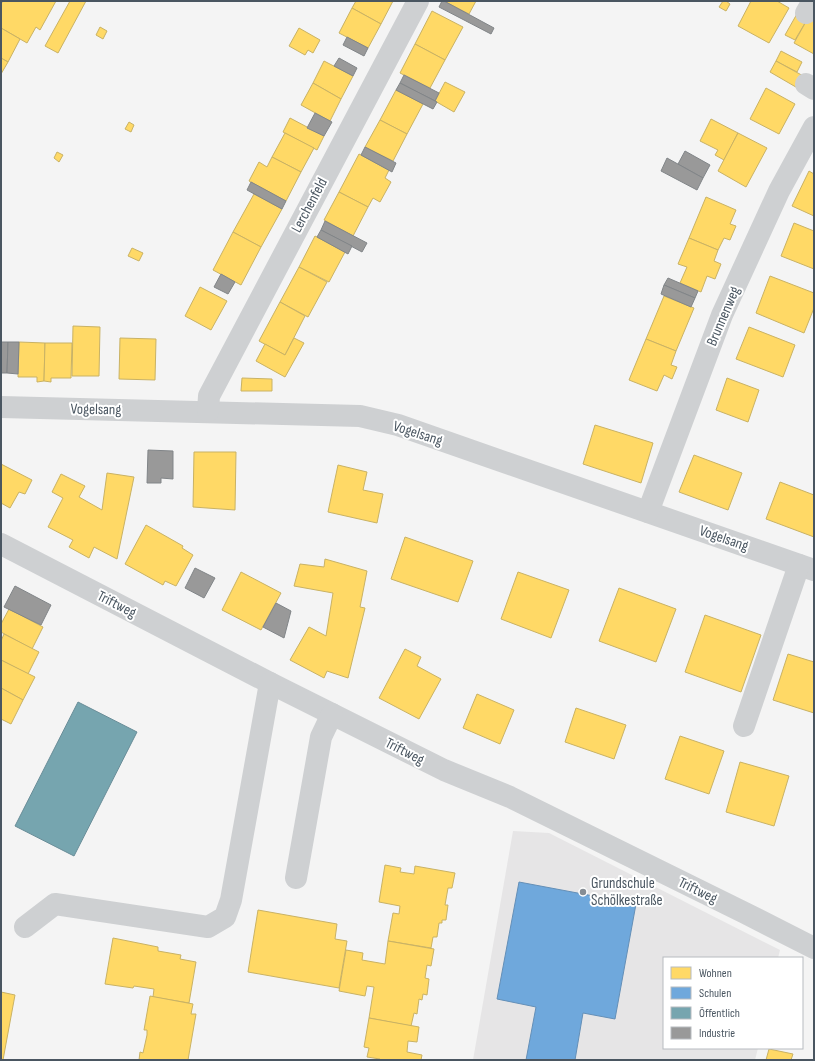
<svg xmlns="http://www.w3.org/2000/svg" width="815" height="1061" font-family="'Sofia Sans Condensed',sans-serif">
  <rect width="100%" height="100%" fill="#f4f4f4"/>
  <!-- education -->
  <path fill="#e6e5e6" d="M513,831L549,833L780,950L778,958H664V1048H758L755,1060H473Z"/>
  <!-- homes -->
  <g fill="#ffd966" stroke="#c9b264">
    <path d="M3,1H56L40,30L36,27L27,43L1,28V4Z"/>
    <path d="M70,1H86L58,53L45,46Z"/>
    <path d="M356,1H393L381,24L352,8Z"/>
    <path d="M444,1H476L469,14Z"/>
    <path d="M723,1H726L730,4L726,11L719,7Z"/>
    <path d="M751,1H777L789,8L769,43L738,26Z"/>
    <path d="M352,8L381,24L368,48L339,33Z"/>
    <path d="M432,11L463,27L445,60L415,44Z"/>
    <path d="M798,12L808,18L795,40L785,35Z"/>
    <path d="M808,18L814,21V54L794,43Z"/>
    <path d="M100,27L107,31L103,39L96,35Z"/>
    <path d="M1,28L20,39L8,62L1,58Z"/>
    <path d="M299,28L320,40L313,53L308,50L305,55L289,46Z"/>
    <path d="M415,44L445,60L430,88L400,73Z"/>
    <path d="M781,51L802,62L797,72L776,61Z"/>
    <path d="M1,58L8,62L1,74Z"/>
    <path d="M324,61L353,76L341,99L313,83Z"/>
    <path d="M776,61L807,78L801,90L770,72Z"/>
    <path d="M445,82L465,92L454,112L435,101Z"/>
    <path d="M313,83L341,99L330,121L301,105Z"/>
    <path d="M766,88L795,104L779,134L750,119Z"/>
    <path d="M396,90L423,104L407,134L380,120Z"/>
    <path d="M290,118L324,136L317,150L283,132Z"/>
    <path d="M711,119L738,133L724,160L715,155L718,150L700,141Z"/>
    <path d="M380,120L407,134L393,161L365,147Z"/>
    <path d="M129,122L134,125L131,132L125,129Z"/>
    <path d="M285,133L314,148L301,172L272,157Z"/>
    <path d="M738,133L767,148L746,187L718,171Z"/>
    <path d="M57,152L63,155L59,162L54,158Z"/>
    <path d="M359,154L389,170L385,178L391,182L380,202L373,198L368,207L339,192Z"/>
    <path d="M272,157L301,172L286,201L249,181L259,162L267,167Z"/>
    <path d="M809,171L814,174V216L792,206Z"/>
    <path d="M339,192L368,207L353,236L324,220Z"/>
    <path d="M254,194L282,209L261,247L233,232Z"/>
    <path d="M706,197L736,210L730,224L736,226L730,240L724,238L718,250L689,238Z"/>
    <path d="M794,223L814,231V269L781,256Z"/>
    <path d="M233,232L261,247L241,285L213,270Z"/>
    <path d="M315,236L345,252L329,282L299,267Z"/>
    <path d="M689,238L718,250L714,261L721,264L715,279L707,276L701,292L680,283L687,267L678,264Z"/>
    <path d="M132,248L143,253L139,261L128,256Z"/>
    <path d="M299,267L327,282L308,317L280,302Z"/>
    <path d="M770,276L814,293V308L804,333L756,313Z"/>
    <path d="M200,287L227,301L211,330L185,316Z"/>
    <path d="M664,296L694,308L676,351L646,339Z"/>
    <path d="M280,302L305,316L285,355L259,341Z"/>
    <path d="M73,326L100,327L99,376H72Z"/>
    <path d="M749,327L795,345L783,377L736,359Z"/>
    <path d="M120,338L156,339L155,380L119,379Z"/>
    <path d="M294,338L304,343L285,377L256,361L265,344L285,355Z"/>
    <path d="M646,339L676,351L671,365L677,367L672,379L664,375L657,391L629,380Z"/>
    <path d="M19,342L45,343L44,381L37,382V377H18Z"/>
    <path d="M45,343H72L71,378H51V382L44,381Z"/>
    <path d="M242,378L272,379V391H241Z"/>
    <path d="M727,378L759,390L748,422L716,410Z"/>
    <path d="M595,425L653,443L641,483L583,464Z"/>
    <path d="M194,452H236L235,510L193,507Z"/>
    <path d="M694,455L742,473L728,510L679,492Z"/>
    <path d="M1,464L32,480L25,494L19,492L10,508L1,503Z"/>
    <path d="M338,465L367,472L363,490L383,494L377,523L328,512Z"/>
    <path d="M107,473L134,477L117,559L94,547L89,558L69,547L73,540L48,527L63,498L52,492L61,474L85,486L79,497L102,510Z"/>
    <path d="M780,482L814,495V537L766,519Z"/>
    <path d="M146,525L183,546L182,548L193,555L176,586L165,581L163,585L125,564Z"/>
    <path d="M405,537L473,561L458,602L391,579Z"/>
    <path d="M325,559L367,571L360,607L365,608L348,678L327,671L324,678L290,660L309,627L326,636L333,593L294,586L300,564L324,567Z"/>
    <path d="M241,572L281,593L261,630L222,610Z"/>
    <path d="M518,572L569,590L551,638L501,619Z"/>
    <path d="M619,588L676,609L656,662L599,641Z"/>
    <path d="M9,609L43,627L32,649L1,632V624Z"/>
    <path d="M705,615L761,635L741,692L685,672Z"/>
    <path d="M4,634L39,652L28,674L1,660V641Z"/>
    <path d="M405,649L421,657L417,666L441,679L419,719L379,698Z"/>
    <path d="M788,654L814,662V713L773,700Z"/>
    <path d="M1,660L35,677L23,700L1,688Z"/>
    <path d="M1,688L23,700L11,724L1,719Z"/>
    <path d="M477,694L514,710L500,744L463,728Z"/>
    <path d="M576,708L626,725L614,759L565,742Z"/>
    <path d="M680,736L724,751L709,794L665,779Z"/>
    <path d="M740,762L789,776L774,826L726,812Z"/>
    <path d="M385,865L401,868L400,872L414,874L415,866L455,873L452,888H448L445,905H448L446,920H442V923H439L437,937H433L431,948L388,941L393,913L399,914L400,906L379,902Z"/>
    <path d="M258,910L337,924L335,939L347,941L339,988L248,972Z"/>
    <path d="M113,938L158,947V951L181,955L180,959L196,962L189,1003L153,997L154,989L134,986L133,988L105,984Z"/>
    <path d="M388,941L434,949L431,966L427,965L425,978L429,979L427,995L423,994L422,1000L419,999L417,1014L414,1013L411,1026L369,1018L374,987L367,986L365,996L339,991L346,950L363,953L362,960L385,964Z"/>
    <path d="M1,992L15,995L3,1060H1Z"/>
    <path d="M150,996L193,1004L191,1014H196L188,1060H139L140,1052L143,1053L147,1035V1030H144Z"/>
    <path d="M369,1018L419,1027L417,1042L408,1041L407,1052L422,1055L421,1060H379L380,1059L367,1057L369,1048L364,1047Z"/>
    <path d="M769,1049L793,1054L791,1060H766Z"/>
  </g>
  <!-- schools -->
  <path fill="#6fa8dc" stroke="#648fb7" d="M519,882L636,904L615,1019L583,1013L575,1060H526L536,1007L497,999Z"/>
  <!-- public -->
  <path fill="#76a5af" stroke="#698d98" d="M78,702L137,732L74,856L15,826Z"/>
  <!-- industry -->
  <g fill="#999" stroke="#818588">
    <path d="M442,1H444L494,28L491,34L439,7Z"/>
    <path d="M347,37L368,48L364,56L343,45Z"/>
    <path d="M339,58L357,68L353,76L334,66Z"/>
    <path d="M404,75L439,93L435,101L400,83Z"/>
    <path d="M400,83L437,102L433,109L396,90Z"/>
    <path d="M315,113L332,122L324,136L307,128Z"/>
    <path d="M365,147L396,163L392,172L361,155Z"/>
    <path d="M685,151L710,165L703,178L678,164Z"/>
    <path d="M667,158L703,178L697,190L661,171Z"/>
    <path d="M251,182L286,201L282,209L247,190Z"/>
    <path d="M325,221L367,243L362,252L321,230Z"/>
    <path d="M321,230L352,246L348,254L317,237Z"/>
    <path d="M221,274L235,282L228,294L214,287Z"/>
    <path d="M668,278L698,291L695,298L664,285Z"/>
    <path d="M664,285L695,298L691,307L661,294Z"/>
    <path d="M1,342H8L7,373H1Z"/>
    <path d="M8,342H19L18,374L7,373Z"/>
    <path d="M148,450L173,451V479L161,478V483H147Z"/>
    <path d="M195,568L215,578L204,598L185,588Z"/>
    <path d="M15,586L51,605L41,625L4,607Z"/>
    <path d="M276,603L291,611L284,638L263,627Z"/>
  </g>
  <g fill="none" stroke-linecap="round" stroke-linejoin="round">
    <!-- minor -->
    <g stroke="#ced0d2" stroke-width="22">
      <path d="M806,13L813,1"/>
      <path d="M806,84L814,89"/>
      <path d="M1,407L360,416L398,425L814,570"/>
      <path d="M208,411L209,396L418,1"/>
      <path d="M648,512L722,315L779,191L814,127"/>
      <path d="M1,544L270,683L444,770L510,797L745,913L814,948"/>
      <path d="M744,726L799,565"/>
      <path d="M296,878L321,737L332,714"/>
      <path d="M25,927L55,904L208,927L225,917L231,900L270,683"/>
    </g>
  </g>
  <!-- markers -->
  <circle fill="#868d94" stroke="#fff" stroke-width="1.5" cx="583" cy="892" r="4"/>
  <g text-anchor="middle" stroke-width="4" stroke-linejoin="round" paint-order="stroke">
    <!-- street labels -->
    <g font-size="15" fill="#4a5661" stroke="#fff">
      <text transform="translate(309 205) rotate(-62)" y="5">Lerchenfeld</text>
      <text transform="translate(723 316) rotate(-67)" y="5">Brunnenweg</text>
      <text transform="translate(96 409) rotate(1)" y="5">Vogelsang</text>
      <text transform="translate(418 433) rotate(18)" y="5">Vogelsang</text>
      <text transform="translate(724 538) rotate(19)" y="5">Vogelsang</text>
      <text transform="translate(117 604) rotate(27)" y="5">Triftweg</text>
      <text transform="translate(405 751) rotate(27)" y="5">Triftweg</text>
      <text transform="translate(698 890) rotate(26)" y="5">Triftweg</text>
    </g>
    <!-- poi labels -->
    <g font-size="15" fill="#4a5661" stroke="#fff" text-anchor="start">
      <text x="591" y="888">Grundschule<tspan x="591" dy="17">Schölkestraße</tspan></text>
    </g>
  </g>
  <!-- border -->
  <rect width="815" height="1061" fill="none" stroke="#4a5661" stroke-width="4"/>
  <!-- legend -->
  <rect x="663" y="957" width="140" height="92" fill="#ffffff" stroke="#b7bbc0"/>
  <rect x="671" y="967" width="20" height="12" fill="#ffd966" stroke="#b7bbc0"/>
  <text x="699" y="977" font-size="12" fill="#4a5661">Wohnen</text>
  <rect x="671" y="987" width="20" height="12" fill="#6fa8dc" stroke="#b7bbc0"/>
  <text x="699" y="997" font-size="12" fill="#4a5661">Schulen</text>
  <rect x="671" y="1007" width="20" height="12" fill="#76a5af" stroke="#b7bbc0"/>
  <text x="699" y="1017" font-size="12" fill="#4a5661">Öffentlich</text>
  <rect x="671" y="1027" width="20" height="12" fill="#999999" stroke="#b7bbc0"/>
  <text x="699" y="1037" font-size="12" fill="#4a5661">Industrie</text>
</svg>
